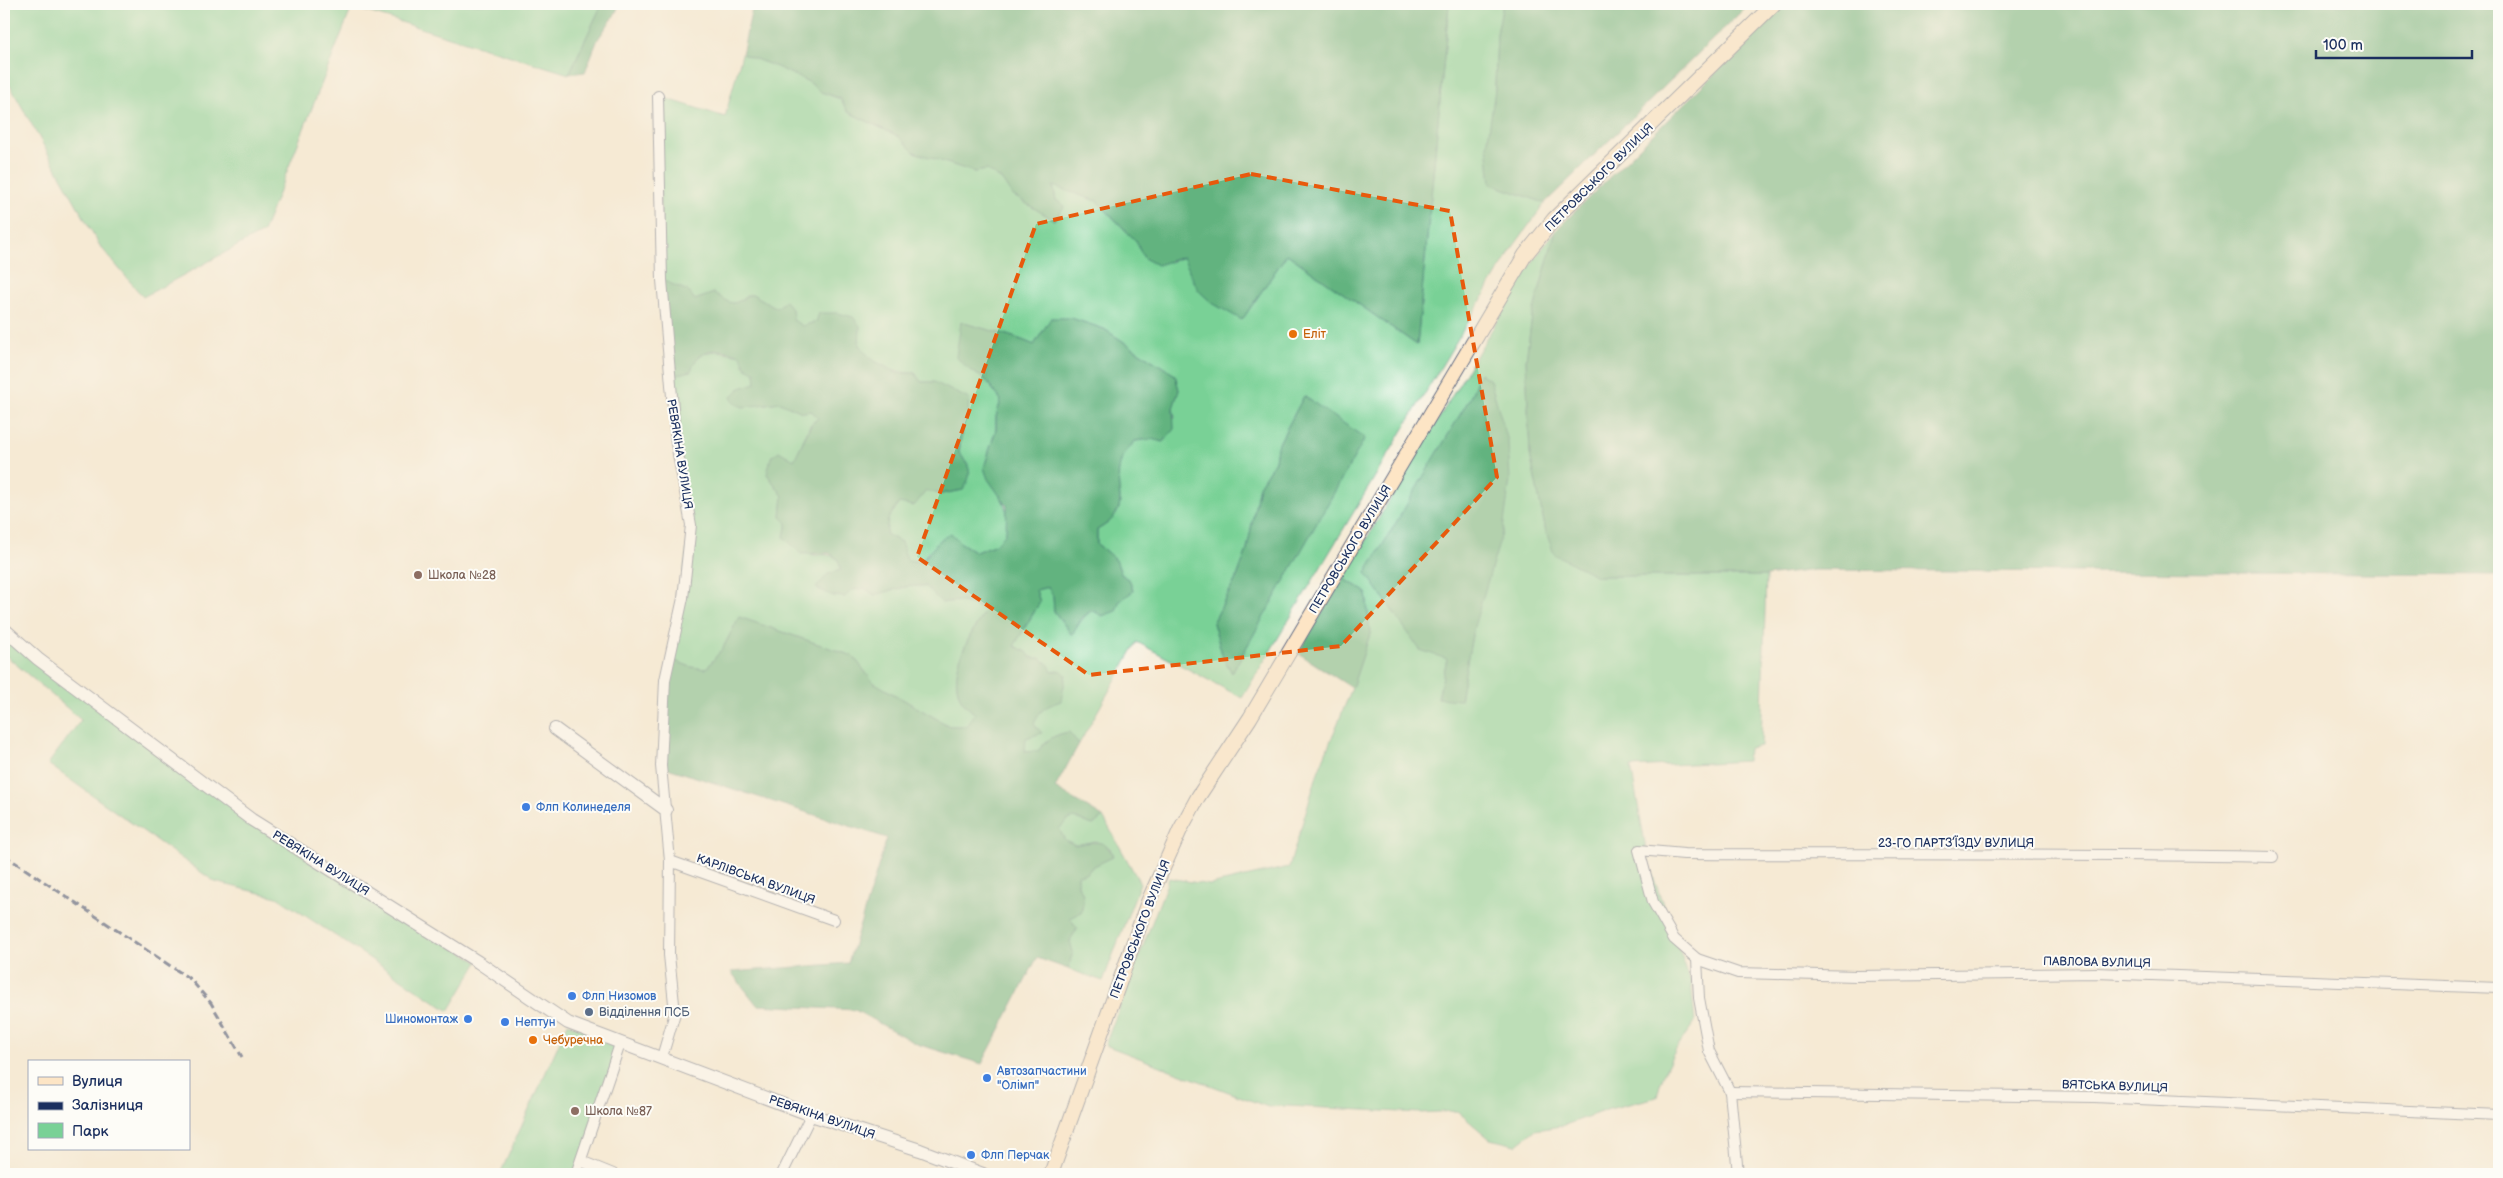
<svg xmlns="http://www.w3.org/2000/svg" width="2503" height="1178" font-family="'Balsamiq Sans',sans-serif">
  <rect width="100%" height="100%" fill="#fdfcf7"/>
  <filter id="ink" filterUnits="userSpaceOnUse"><feTurbulence type="fractalNoise" baseFrequency=".02" numOctaves="2"/><feDisplacementMap in="SourceGraphic" scale="10" xChannelSelector="R" yChannelSelector="G"/><feConvolveMatrix kernelMatrix="1 2 1 2 8 2 1 2 1" color-interpolation-filters="sRGB"/></filter>
  <filter id="wash" filterUnits="userSpaceOnUse"><feTurbulence type="fractalNoise" baseFrequency=".0096" numOctaves="4" result="noise"/><feDisplacementMap in="SourceGraphic" scale="20" xChannelSelector="R" yChannelSelector="G"/><feGaussianBlur stdDeviation="1.12" result="paint"/><feColorMatrix in="noise" values="0 0 0 0 0 0 0 0 0 0 0 0 0 0 0 0 0 1.4 0 .05"/><feComposite in="paint" operator="in"/></filter>
  <g filter="url(#wash)">
    <rect width="100%" height="100%" fill="#f5ead4"/>
    <!-- green -->
    <g fill="#79d196" stroke="#4a807a" fill-rule="evenodd">
      <path d="M4,4H602L569,74L352,7L263,232L143,297L100,246L4,75Z"/>
      <path d="M1449,4H1503L1497,34L1491,184L1545,203L1513,247L1242,698L1137,642L1079,744L1069,732C1054,735 1047,739 1038,751L1025,752V738L1038,714L1046,706L1052,672C1039,663 1028,653 1014,646L1040,602L1036,590L1048,587L1053,596L1054,611L1072,635C1078,626 1083,615 1093,610C1110,602 1116,604 1133,591L1130,581L1121,574L1116,560L1097,544V530C1137,508 1110,492 1121,461C1123,454 1131,447 1135,441L1151,439L1175,417L1173,408L1179,390L1175,375L1104,329L1071,318L1042,333L1034,345C1010,334 986,330 961,322L971,371L985,379L1001,400L996,417V429L984,468C996,487 1022,522 998,542C992,547 983,549 976,552L961,543L928,552L921,562L907,560L901,542L886,534L888,519L899,503L926,491L941,494L963,490L968,464L959,453L962,428L968,413L934,382H921L915,373C894,373 870,367 860,346C858,341 860,332 860,327L816,322L802,326L793,320L792,309L777,308L754,295H748C732,308 730,304 714,293L695,300L688,291L662,280L658,96L725,117L742,54L777,67L809,82L821,92L840,99L848,112L898,136L914,152L974,172L987,170L1002,180L1012,195L1054,220L1056,200L1053,185L1097,201L1136,241L1144,258L1171,262L1183,257L1188,266L1242,320L1287,254L1417,345ZM1304,396L1232,673L1223,657L1213,623L1237,577L1247,550L1259,486L1275,461L1277,447Z"/>
      <path d="M1556,230L1532,317L1526,359L1530,454L1546,532L1597,576H1766L1761,746L1748,748L1747,761L1631,767L1649,865L1691,982L1695,1022C1677,1046 1663,1067 1657,1097L1609,1109L1562,1126L1535,1130L1516,1145L1490,1139L1457,1111L1420,1113L1288,1106L1268,1107L1105,1045L1169,878L1210,885L1289,867L1318,772L1352,688L1370,634L1366,592L1343,578L1533,261ZM1480,373L1490,380L1496,401L1473,630L1460,699L1438,698L1447,659L1423,479L1470,398Z"/>
      <path d="M718,351L741,355L745,367L755,372L756,383L743,407L780,402L802,412L812,411L818,418L810,425L794,461L767,474L783,496L781,517L787,523L784,537C791,544 804,555 815,555C825,555 828,553 838,559L841,570L828,574L817,588L845,597L852,590L865,588L874,595L909,586H925L942,603C958,599 970,603 985,610C971,634 948,668 960,697C962,703 970,709 975,714L966,726H949L873,682L853,656L739,617L723,648L706,669L691,667L670,659L691,525L670,387L677,375L691,370C696,355 702,352 718,351Z"/>
      <path d="M4,629L252,820L478,962L449,1011L277,897L215,882L48,764L81,720L4,654Z"/>
      <path d="M1103,817L1140,883L1103,981L1068,969L1072,952L1070,941L1077,928L1070,918L1081,912C1084,901 1085,894 1078,886V875L1087,873L1092,867L1113,856L1110,848L1095,841L1075,845L1065,840L1059,829C1074,812 1075,819 1093,825Z"/>
      <path d="M568,1023L620,1044L576,1174H500Z"/>
    </g>
    <!-- forest -->
    <g fill="#62b37f" stroke="#3e716e">
      <path d="M602,4H619L616,13L598,39L585,72L569,74Z"/>
      <path d="M753,4H1449L1417,345L1287,254L1242,320L1212,303L1198,290L1183,257L1157,265L1144,258L1136,241L1097,201L1053,186L1056,200L1065,206L1054,220L1012,195L1002,180L987,170L974,172L914,152L898,136L848,112L840,98L821,92L809,82L777,67L742,54Z"/>
      <path d="M1503,4H1749L1545,203L1491,184L1487,146L1495,89L1497,34Z"/>
      <path d="M1785,4H2499V575L1815,570L1766,576H1597L1554,554L1546,532L1530,454L1526,359L1532,317L1556,230Z"/>
      <path d="M662,280L688,291L695,300L714,293C730,303 732,308 748,295H754L777,308L785,301L792,309L793,320L802,326L816,322L819,313H838L853,317L860,326L859,345L871,359L897,373H915L921,382H934L969,399L968,413L962,428L959,453C971,467 973,474 963,490L941,494L926,491L914,506L899,503L888,519L886,534L901,542L907,560L921,562L940,540L951,533L961,543L976,552L996,544L1004,536L1006,530L1007,506L988,479L984,468L996,429V417L1001,400L985,379L971,371L956,357L961,322C986,330 1010,334 1034,345L1051,318H1071L1104,329L1175,375L1179,390L1173,408L1174,429L1163,442L1151,439L1135,441C1130,447 1123,454 1121,461C1111,492 1136,508 1097,530V544L1116,560L1121,574L1130,581L1133,591L1119,602L1116,611L1102,616L1092,610L1082,618L1072,635L1054,611L1053,596L1048,587L1036,590L1040,602L1014,646L1027,652L1031,658H1040L1049,665L1052,672L1061,670L1066,675L1061,701C1047,706 1039,709 1034,724L1042,733L1026,738L1025,752L1038,751C1047,739 1054,735 1069,732L1079,744L1055,788L1103,817L1093,825C1075,819 1074,812 1059,829L1065,840L1075,845C1091,842 1107,837 1113,857L1092,867L1087,873L1078,875V886C1085,894 1084,901 1081,912L1070,918L1077,928L1070,941L1073,952L1068,969L1037,958L982,1064L917,1044L855,1010L757,1005L731,972L848,963L887,838L661,766L670,659L691,667L706,669L723,648L739,617L853,656L873,682L949,726H966L975,714C970,709 962,703 960,697C948,668 971,635 985,610C970,603 958,599 942,603L925,586H909L874,595L865,588L852,590L845,597L833,596L816,588L828,574L841,570L838,559L829,553L801,554L784,537L787,523L781,517L783,496L767,474L771,457L779,451L794,460L811,425L818,418L812,411L802,412L780,402L743,407L734,403L731,397L740,388L756,383L755,372L745,367L741,355C719,348 699,345 691,371L677,375L670,387Z"/>
      <path d="M1480,373L1490,380L1508,441L1510,480L1503,530L1473,630L1460,700L1438,698L1447,659L1420,650L1366,573L1470,398Z"/>
      <path d="M1304,396L1365,438L1232,673L1223,657L1213,623L1237,577L1247,550L1259,486L1275,461L1277,447Z"/>
      <path d="M1343,578L1366,592L1370,634L1352,688L1298,653Z"/>
    </g>
  </g>
  <g filter="url(#ink)">
    <g fill="none" stroke-linecap="round" stroke-linejoin="round">
      <defs>
        <g id="minor">
          <path d="M658,96L662,280L676,443L691,525L683,598L665,680L661,766L670,861L669,955L675,1013L662,1057"/>
          <path d="M670,861L834,920"/>
          <path d="M1697,959L1738,973L1857,976L2096,973L2499,988"/>
          <path d="M1730,1092L2094,1097L2499,1115"/>
          <path d="M581,1161L613,1174"/>
          <path d="M576,1174L620,1044"/>
          <path d="M782,1174L811,1115"/>
          <path d="M1738,1174L1730,1092L1709,1051L1699,998L1697,959L1674,939L1653,902L1639,850L1684,854C1880,855 2077,853 2273,857"/>
        </g>
        <g id="tertiary">
          <path d="M4,629L38,659L252,820L478,962L568,1023L811,1115L920,1150L983,1174"/>
          <path d="M555,729L666,810"/>
        </g>
        <path id="secondary" d="M1051,1174L1148,902L1180,830L1198,797L1250,718L1525,255L1554,219L1774,4"/>
      </defs>
      <!-- minor casing -->
      <use href="#minor" stroke="#677087" stroke-width="12"/>
      <!-- tertiary casing -->
      <use href="#tertiary" stroke="#677087" stroke-width="14"/>
      <!-- secondary casing -->
      <use href="#secondary" stroke="#677087" stroke-width="16"/>
      <!-- minor -->
      <use href="#minor" stroke="#fff" stroke-width="10"/>
      <!-- tertiary -->
      <use href="#tertiary" stroke="#fff" stroke-width="12"/>
      <!-- secondary -->
      <use href="#secondary" stroke="#fde5c5" stroke-width="14"/>
      <!-- rail -->
      <path stroke="#1b2f5e" stroke-width="3" stroke-dasharray="8 4" stroke-linecap="butt" d="M4,855L190,979L211,1003L242,1057"/>
    </g>
  </g>
  <!-- marked area -->
  <path d="M0 0H2503V1178H0ZM1251,174L1450,211L1497,477L1341,646L1089,675L917,557L1036,224Z" fill="#f5ead4" fill-opacity=".55" fill-rule="evenodd"/>
  <path fill="none" stroke="#e8590c" stroke-width="4" stroke-dasharray="10 6" stroke-linejoin="round" d="M1251,174L1450,211L1497,477L1341,646L1089,675L917,557L1036,224Z"/>
  <!-- markers -->
  <g fill="#e8710a" stroke="#fdfcf7" stroke-width="2">
    <circle cx="1293" cy="334" r="5"/>
    <circle cx="533" cy="1040" r="5"/>
  </g>
  <g fill="#8d6e63" stroke="#fdfcf7" stroke-width="2">
    <circle cx="418" cy="575" r="5"/>
    <circle cx="575" cy="1111" r="5"/>
  </g>
  <g fill="#3f7fe0" stroke="#fdfcf7" stroke-width="2">
    <circle cx="526" cy="807" r="5"/>
    <circle cx="572" cy="996" r="5"/>
    <circle cx="468" cy="1019" r="5"/>
    <circle cx="505" cy="1022" r="5"/>
    <circle cx="987" cy="1078" r="5"/>
    <circle cx="971" cy="1155" r="5"/>
  </g>
  <circle fill="#5c6f8a" stroke="#fdfcf7" stroke-width="2" cx="589" cy="1012" r="5"/>
  <g text-anchor="middle" stroke-width="4" stroke-linejoin="round" paint-order="stroke">
    <!-- street labels -->
    <g font-size="12" fill="#1b2f5e" stroke="#fdfcf7">
      <text transform="translate(1599 177) rotate(-45)" y="4">ПЕТРОВСЬКОГО ВУЛИЦЯ</text>
      <text transform="translate(680 454) rotate(81)" y="4">РЕВЯКІНА ВУЛИЦЯ</text>
      <text transform="translate(1350 549) rotate(-59)" y="4">ПЕТРОВСЬКОГО ВУЛИЦЯ</text>
      <text x="1956" y="847">23-ГО ПАРТЗ’ЇЗДУ ВУЛИЦЯ</text>
      <text transform="translate(321 863) rotate(32)" y="4">РЕВЯКІНА ВУЛИЦЯ</text>
      <text transform="translate(756 879) rotate(20)" y="4">КАРЛІВСЬКА ВУЛИЦЯ</text>
      <text transform="translate(1140 929) rotate(-69)" y="4">ПЕТРОВСЬКОГО ВУЛИЦЯ</text>
      <text transform="translate(2097 962) rotate(1)" y="4">ПАВЛОВА ВУЛИЦЯ</text>
      <text transform="translate(2115 1086) rotate(2)" y="4">ВЯТСЬКА ВУЛИЦЯ</text>
      <text transform="translate(822 1117) rotate(19)" y="4">РЕВЯКІНА ВУЛИЦЯ</text>
    </g>
    <!-- food labels -->
    <g font-size="12" fill="#c56008" stroke="#fdfcf7" text-anchor="start">
      <text x="1303" y="338">Еліт</text>
      <text x="543" y="1044">Чебуречна</text>
    </g>
    <!-- education labels -->
    <g font-size="12" fill="#785e54" stroke="#fdfcf7" text-anchor="start">
      <text x="428" y="579">Школа №28</text>
      <text x="585" y="1115">Школа №87</text>
    </g>
    <!-- shop labels -->
    <g font-size="12" fill="#366cbe" stroke="#fdfcf7" text-anchor="start">
      <text x="536" y="811">Флп Колинеделя</text>
      <text x="582" y="1000">Флп Низомов</text>
      <text x="458" y="1023" text-anchor="end">Шиномонтаж</text>
      <text x="515" y="1026">Нептун</text>
      <text x="997" y="1075">Автозапчастини<tspan x="997" dy="14">"Олімп"</tspan></text>
      <text x="981" y="1159">Флп Перчак</text>
    </g>
    <!-- service labels -->
    <g font-size="12" fill="#4e5e75" stroke="#fdfcf7" text-anchor="start">
      <text x="599" y="1016">Відділення ПСБ</text>
    </g>
  </g>
  <!-- margin -->
  <rect width="2503" height="1178" fill="none" stroke="#fdfcf7" stroke-width="20"/>
  <!-- legend -->
  <rect x="28" y="1060" width="162" height="90" fill="#fdfcf7" stroke="#a3aaba"/>
  <rect x="38" y="1077" width="25" height="8" fill="#fde5c5" stroke="#a3aaba"/>
  <text x="72" y="1086" font-size="15" fill="#1b2f5e">Вулиця</text>
  <rect x="38" y="1102" width="25" height="8" fill="#1b2f5e" stroke="#a3aaba"/>
  <text x="72" y="1110" font-size="15" fill="#1b2f5e">Залізниця</text>
  <rect x="38" y="1123" width="25" height="15" fill="#79d196" stroke="#a3aaba"/>
  <text x="72" y="1136" font-size="15" fill="#1b2f5e">Парк</text>
  <!-- scale -->
  <path d="M2316 50v8h156v-8" fill="none" stroke="#1b2f5e" stroke-width="2.5"/>
  <text x="2323" y="50" font-size="15" fill="#1b2f5e" stroke="#fdfcf7" stroke-width="4" paint-order="stroke">100 m</text>
</svg>
